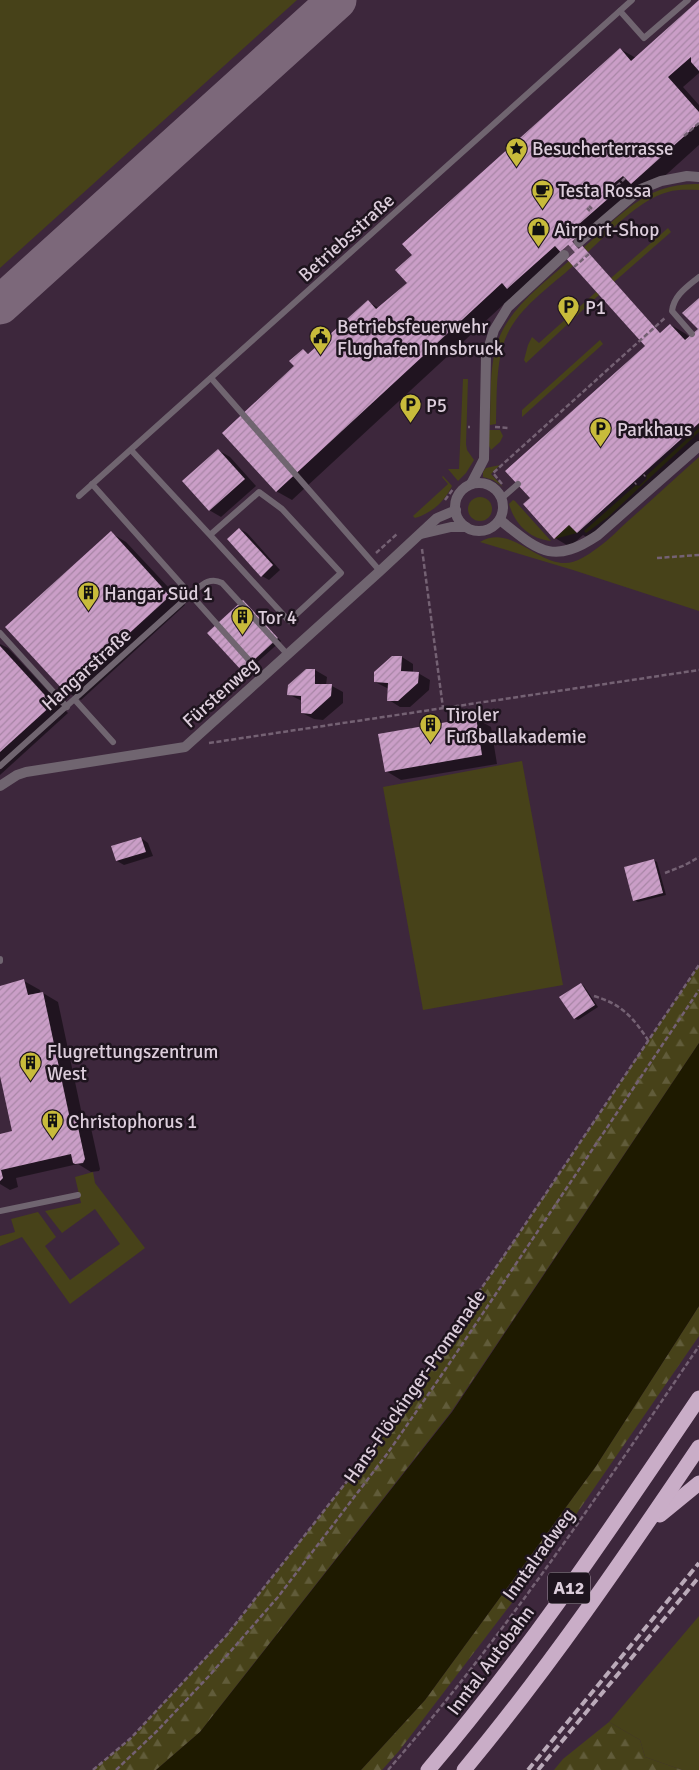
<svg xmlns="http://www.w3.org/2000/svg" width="699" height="1770" font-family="Signika,sans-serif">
  <defs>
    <pattern id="forest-firs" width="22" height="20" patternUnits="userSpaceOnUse" patternTransform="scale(1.25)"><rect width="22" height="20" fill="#474219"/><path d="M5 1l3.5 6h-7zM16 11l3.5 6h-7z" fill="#615c3a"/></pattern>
    <pattern id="building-hatch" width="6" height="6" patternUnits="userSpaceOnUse" patternTransform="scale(1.25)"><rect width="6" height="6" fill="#ca9ec7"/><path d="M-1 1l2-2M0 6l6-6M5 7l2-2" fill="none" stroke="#a886a6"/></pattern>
  </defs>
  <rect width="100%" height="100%" fill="#3d273c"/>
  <!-- grass -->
  <g fill="#474219">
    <path d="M0,0H297L0,268Z"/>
    <path d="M699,184V190C689,190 678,189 668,192C638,200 610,232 588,252L584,247C620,216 646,182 699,184Z"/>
    <path d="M668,228L671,232L614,282L611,278Z"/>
    <path d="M569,261L573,266C552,285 524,304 510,329C495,354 497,396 496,424L490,425C491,398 489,366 498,341C510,307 543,284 569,261Z"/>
    <path d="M596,292L599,295L526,363L524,360L528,345L532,337L539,343Z"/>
    <path d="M600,340L603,344L522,417V410Z"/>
    <path d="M463,379H468L466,444L467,450L474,460L466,473L458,481L448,469H459Z"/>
    <path d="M699,428V432L608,517L586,533L584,531L636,485L639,486L647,478L646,476Z"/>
    <path d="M488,430H500L503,436L500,442L491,450L489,446Z"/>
    <path d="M699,457V611L573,570L480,542C510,524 536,563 565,563C576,563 588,555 596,549C608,541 618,530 628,521C652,500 675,478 699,457Z"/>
    <path d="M500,465L491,474L503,487L493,480L483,477V472L486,468Z"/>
    <path d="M443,476L452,486C444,502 432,513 415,518L413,516L448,484L442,477Z"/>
    <circle cx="480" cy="509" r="12"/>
    <path d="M513,500L515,501L551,541C530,539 515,525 509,504Z"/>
    <path d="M569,525L577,533L554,539Z"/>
    <path d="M522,761L563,985L423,1010L383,787Z"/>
    <path d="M93,1172L95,1183L145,1248L70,1304L22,1237L0,1246V1236L15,1232L11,1219L38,1212L56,1237L45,1246L70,1280L120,1244L95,1209L62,1233L45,1211L81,1203L75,1177Z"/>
    <path d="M699,1616V1770H682L645,1757L640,1740L609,1722Z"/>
  </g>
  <!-- forest -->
  <g fill="url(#forest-firs)">
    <path d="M699,965V1043L451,1412L200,1732L156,1770H93L131,1738L226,1636L348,1480L510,1247Z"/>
    <path d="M699,1306V1336L546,1558L399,1751L382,1770H361L425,1700L596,1466Z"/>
    <path d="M609,1722L640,1740L645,1757L682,1770H554L563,1759Z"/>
  </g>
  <!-- water -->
  <path fill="#1e1a00" d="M699,1043V1306L596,1466L425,1700L361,1770H156L200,1732L452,1412Z"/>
  <!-- shadow -->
  <g fill="#0007">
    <path d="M699,2V73L683,87L699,105V145L647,192L636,186L581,245L661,334L671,325L686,334L690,338L699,330V446L593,541L583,535L570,547L555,538L532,498L647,346L567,257L516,293L292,500L276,491L296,367L303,351L309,354L368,302L379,308L409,283L620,49L636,58Z"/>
    <path d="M218,450L230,457L256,486L221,517L209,510Z"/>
    <path d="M240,529L247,533L280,570L269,580L262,576Z"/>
    <path d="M111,533L126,542L185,605L81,700L65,691Z"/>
    <path d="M243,601L281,641L246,672L209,633Z"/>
    <path d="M0,644L8,648L68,713L0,775Z"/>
    <path d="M402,657L413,664V673H418L430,680L429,690L410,707H400L389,700V689L375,682Z"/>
    <path d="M315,670L327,677L326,685L332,686L343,692V703L323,720L314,719L302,713V701L288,694Z"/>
    <path d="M475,718L491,727L497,764L401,780L386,771Z"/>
    <path d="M141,838L148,843L153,856L124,865L117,861Z"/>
    <path d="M654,860L657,862L666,895L638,902L634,900Z"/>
    <path d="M24,981L40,990L41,994L43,993L58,1002L84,1124L91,1128L100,1169L99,1171L91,1172L78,1164L16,1178L18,1187L10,1190L0,1184V1135L13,1132L0,1071V987Z"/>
    <path d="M581,984L584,986L598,1007L578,1020L574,1018Z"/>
  </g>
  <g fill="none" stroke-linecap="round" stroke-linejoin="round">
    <!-- taxiway -->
    <path stroke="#7c687a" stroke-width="39" d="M0,305L337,0"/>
  </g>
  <!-- building -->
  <g fill="url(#building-hatch)">
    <path d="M699,0V71L691,62V57L668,77L699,112V123L631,184L623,176L613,184L618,190L570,232L660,333L670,324L685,340L698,329L682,313L699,298V423L577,533L569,525L554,539L523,504L530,498L505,471L645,346L555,246L507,289L502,283L276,492L222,433L294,366L289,361L303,349L308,354L368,300L376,309L407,283L395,270L412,255L402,244L620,48L631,61Z"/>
    <path d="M218,449L245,479L209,511L182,481Z"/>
    <path d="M239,528L273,565L261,577L227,539Z"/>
    <path d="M111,531L170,596L65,692L5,627Z"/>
    <path d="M243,600L278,638L242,671L207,633Z"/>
    <path d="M0,646L53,704L0,752Z"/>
    <path d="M392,656H402L401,671L419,672L418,683L398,701H387L388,683L374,682V672Z"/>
    <path d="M306,669H315V684H332L331,696L311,714L301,713V696L287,695L288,685Z"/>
    <path d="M476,717L482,755L385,772L378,734Z"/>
    <path d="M141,837L146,852L116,861L111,846Z"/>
    <path d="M654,859L663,893L633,901L624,867Z"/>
    <path d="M24,979L28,995L43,992L70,1119L76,1118L85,1159L83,1163L75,1164L73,1163L71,1154L1,1170L3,1178L0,1181V1134L12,1131L0,1076V986Z"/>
    <path d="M581,983L595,1005L574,1019L559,997Z"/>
  </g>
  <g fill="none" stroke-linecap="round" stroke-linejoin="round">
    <!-- street-tunnel -->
    <path stroke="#554054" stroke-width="10" stroke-dasharray="10 5" stroke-linecap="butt" d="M564,255L579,242"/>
    <!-- path -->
    <g stroke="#746173" stroke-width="2.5" stroke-dasharray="5 2.5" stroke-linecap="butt">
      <path d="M684,136L699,123"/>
      <path d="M606,197L625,178"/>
      <path d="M589,206L592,209"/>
      <path d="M587,208L590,211"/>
      <path d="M574,267L589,254"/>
      <path d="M468,427H470"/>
      <path d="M495,427L509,428"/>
      <path d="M644,476L645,475"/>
      <path d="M502,484L493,473L666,317"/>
      <path d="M635,484L636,483"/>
      <path d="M445,500L453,489"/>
      <path d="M422,549L443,708"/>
      <path d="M376,553L397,534"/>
      <path d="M657,558L699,555"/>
      <path d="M209,743L699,670"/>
      <path d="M665,873L685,865L699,857"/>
      <path d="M594,996C621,1004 633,1017 648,1040"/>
      <path d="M93,1770L131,1738L226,1636L348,1480L510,1247L699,965"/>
      <path d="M116,1770L157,1731L209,1676L278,1597L387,1454L445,1370L699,990"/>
      <path d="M388,1770C503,1638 601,1491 699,1346"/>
    </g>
    <!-- lane -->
    <g stroke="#706570" stroke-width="6">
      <path d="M620,11L644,38L688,0"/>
      <path d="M692,334L672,311C674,295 687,287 699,277"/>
      <path d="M211,378L380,571"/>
      <path d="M131,450L210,535L259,492L282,509L341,573L289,621L210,535"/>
      <path d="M92,484L264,677"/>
      <path d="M79,496L632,0"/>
      <path d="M502,498L518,484"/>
      <path d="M0,633L67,707"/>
      <path d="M75,700L113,742"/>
      <path d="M0,766L191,594C201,586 209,576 222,583L288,655"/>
      <path d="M0,959V961"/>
      <path d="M0,1211L78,1195"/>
    </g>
    <!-- street -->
    <g stroke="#706570" stroke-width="10">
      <path d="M579,242L641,189L661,181L687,176L699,177"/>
      <circle cx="479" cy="507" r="24"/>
      <path d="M471,484L484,459L486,356L494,330L508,307L564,255"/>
      <path d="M500,520C538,550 552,566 598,535L699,446"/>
      <path d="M421,534L451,527H466"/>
      <path d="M0,786L17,775L26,772L185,747L380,571L437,518L456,510"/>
    </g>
    <!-- highway -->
    <g stroke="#c9adc7" stroke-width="15">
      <path d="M660,1515L699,1483"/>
      <path d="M428,1770C528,1653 613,1525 699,1398"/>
      <path d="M464,1770C549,1668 624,1558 699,1447"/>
    </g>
    <!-- rail -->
    <g stroke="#baaab9" stroke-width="4" stroke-dasharray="8 4" stroke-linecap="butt">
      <path d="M528,1770L699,1563"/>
      <path d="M538,1770L699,1577"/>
    </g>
  </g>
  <!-- icons -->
  <defs>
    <symbol id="sight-pin" viewBox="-11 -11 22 30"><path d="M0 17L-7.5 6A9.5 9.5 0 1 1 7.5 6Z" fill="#c8bb3b" stroke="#1e141e"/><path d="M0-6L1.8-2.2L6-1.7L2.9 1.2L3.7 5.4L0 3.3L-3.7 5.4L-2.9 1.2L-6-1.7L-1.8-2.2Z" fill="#111"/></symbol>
    <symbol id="cafe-pin" viewBox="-11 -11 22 30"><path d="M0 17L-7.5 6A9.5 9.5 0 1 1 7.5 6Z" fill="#c8bb3b" stroke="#1e141e"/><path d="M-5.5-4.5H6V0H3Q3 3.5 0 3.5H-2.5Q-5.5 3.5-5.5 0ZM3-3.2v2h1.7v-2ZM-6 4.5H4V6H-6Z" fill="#111"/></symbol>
    <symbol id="shop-pin" viewBox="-11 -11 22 30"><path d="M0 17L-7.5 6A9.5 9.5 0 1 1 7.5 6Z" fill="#c8bb3b" stroke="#1e141e"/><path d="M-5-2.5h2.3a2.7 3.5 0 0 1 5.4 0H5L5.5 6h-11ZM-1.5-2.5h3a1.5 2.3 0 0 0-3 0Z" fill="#111"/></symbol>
    <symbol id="parking-pin" viewBox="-11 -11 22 30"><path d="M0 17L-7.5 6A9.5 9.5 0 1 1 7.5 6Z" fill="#c8bb3b" stroke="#1e141e"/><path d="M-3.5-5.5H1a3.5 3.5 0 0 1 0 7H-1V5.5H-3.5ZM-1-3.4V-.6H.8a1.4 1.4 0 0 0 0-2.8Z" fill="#111"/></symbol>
    <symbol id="civic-pin" viewBox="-11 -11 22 30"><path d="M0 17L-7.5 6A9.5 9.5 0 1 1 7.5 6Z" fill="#c8bb3b" stroke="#1e141e"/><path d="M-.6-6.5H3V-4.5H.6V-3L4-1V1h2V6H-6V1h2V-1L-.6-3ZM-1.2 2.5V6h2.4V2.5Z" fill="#111"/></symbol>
    <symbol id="building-pin" viewBox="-11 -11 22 30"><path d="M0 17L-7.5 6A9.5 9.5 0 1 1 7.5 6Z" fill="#c8bb3b" stroke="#1e141e"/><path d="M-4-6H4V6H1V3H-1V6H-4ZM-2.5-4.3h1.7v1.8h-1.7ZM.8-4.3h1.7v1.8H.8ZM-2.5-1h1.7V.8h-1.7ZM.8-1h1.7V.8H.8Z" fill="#111"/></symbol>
  </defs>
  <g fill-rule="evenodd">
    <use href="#sight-pin" x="504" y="136" width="25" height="34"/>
    <use href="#cafe-pin" x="530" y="178" width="25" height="34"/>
    <use href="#shop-pin" x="526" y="216" width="25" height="34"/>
    <use href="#parking-pin" x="556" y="294" width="25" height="34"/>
    <use href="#civic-pin" x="308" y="324" width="25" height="34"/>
    <use href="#parking-pin" x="398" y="392" width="25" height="34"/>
    <use href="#parking-pin" x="588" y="416" width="25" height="34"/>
    <use href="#building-pin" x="76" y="580" width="25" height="34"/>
    <use href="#building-pin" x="230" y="604" width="25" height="34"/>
    <use href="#building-pin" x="418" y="712" width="25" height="34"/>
    <use href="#building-pin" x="18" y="1050" width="25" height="34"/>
    <use href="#building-pin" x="40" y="1108" width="25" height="34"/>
  </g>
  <g text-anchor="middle" stroke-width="5" stroke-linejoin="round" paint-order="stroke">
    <!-- shield labels -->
    <rect fill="#1e141e" stroke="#a396a2" stroke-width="1" x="548" y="1572.5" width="42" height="31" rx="4"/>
    <g font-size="18" font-weight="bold" fill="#dccddb">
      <text x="569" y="1594">A12</text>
    </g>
    <!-- poi labels -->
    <g font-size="19" fill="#dccddb" stroke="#1e141e" text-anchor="start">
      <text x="532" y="155">Besucherterrasse</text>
      <text x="558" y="197">Testa Rossa</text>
      <text x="554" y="236">Airport-Shop</text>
      <text x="585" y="314">P1</text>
      <text x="337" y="333">Betriebsfeuerwehr<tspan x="337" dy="22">Flughafen Innsbruck</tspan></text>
      <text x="426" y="412">P5</text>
      <text x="617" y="436">Parkhaus</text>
      <text x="104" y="600">Hangar Süd 1</text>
      <text x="258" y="624">Tor 4</text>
      <text x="446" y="721">Tiroler<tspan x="446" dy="22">Fußballakademie</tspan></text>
      <text x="47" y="1058">Flugrettungszentrum<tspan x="47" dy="22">West</tspan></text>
      <text x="68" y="1128">Christophorus 1</text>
    </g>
    <!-- street labels -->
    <g font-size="19" fill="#dccddb" stroke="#1e141e">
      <text transform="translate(346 237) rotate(-42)" y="7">Betriebsstraße</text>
      <text transform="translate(86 669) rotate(-42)" y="7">Hangarstraße</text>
      <text transform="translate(220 692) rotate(-42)" y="7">Fürstenweg</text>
      <text transform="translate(414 1386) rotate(-55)" y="7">Hans-Flöckinger-Promenade</text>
      <text transform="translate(538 1554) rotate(-54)" y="7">Inntalradweg</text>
      <text transform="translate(490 1660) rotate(-53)" y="7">Inntal Autobahn</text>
    </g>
  </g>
</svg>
